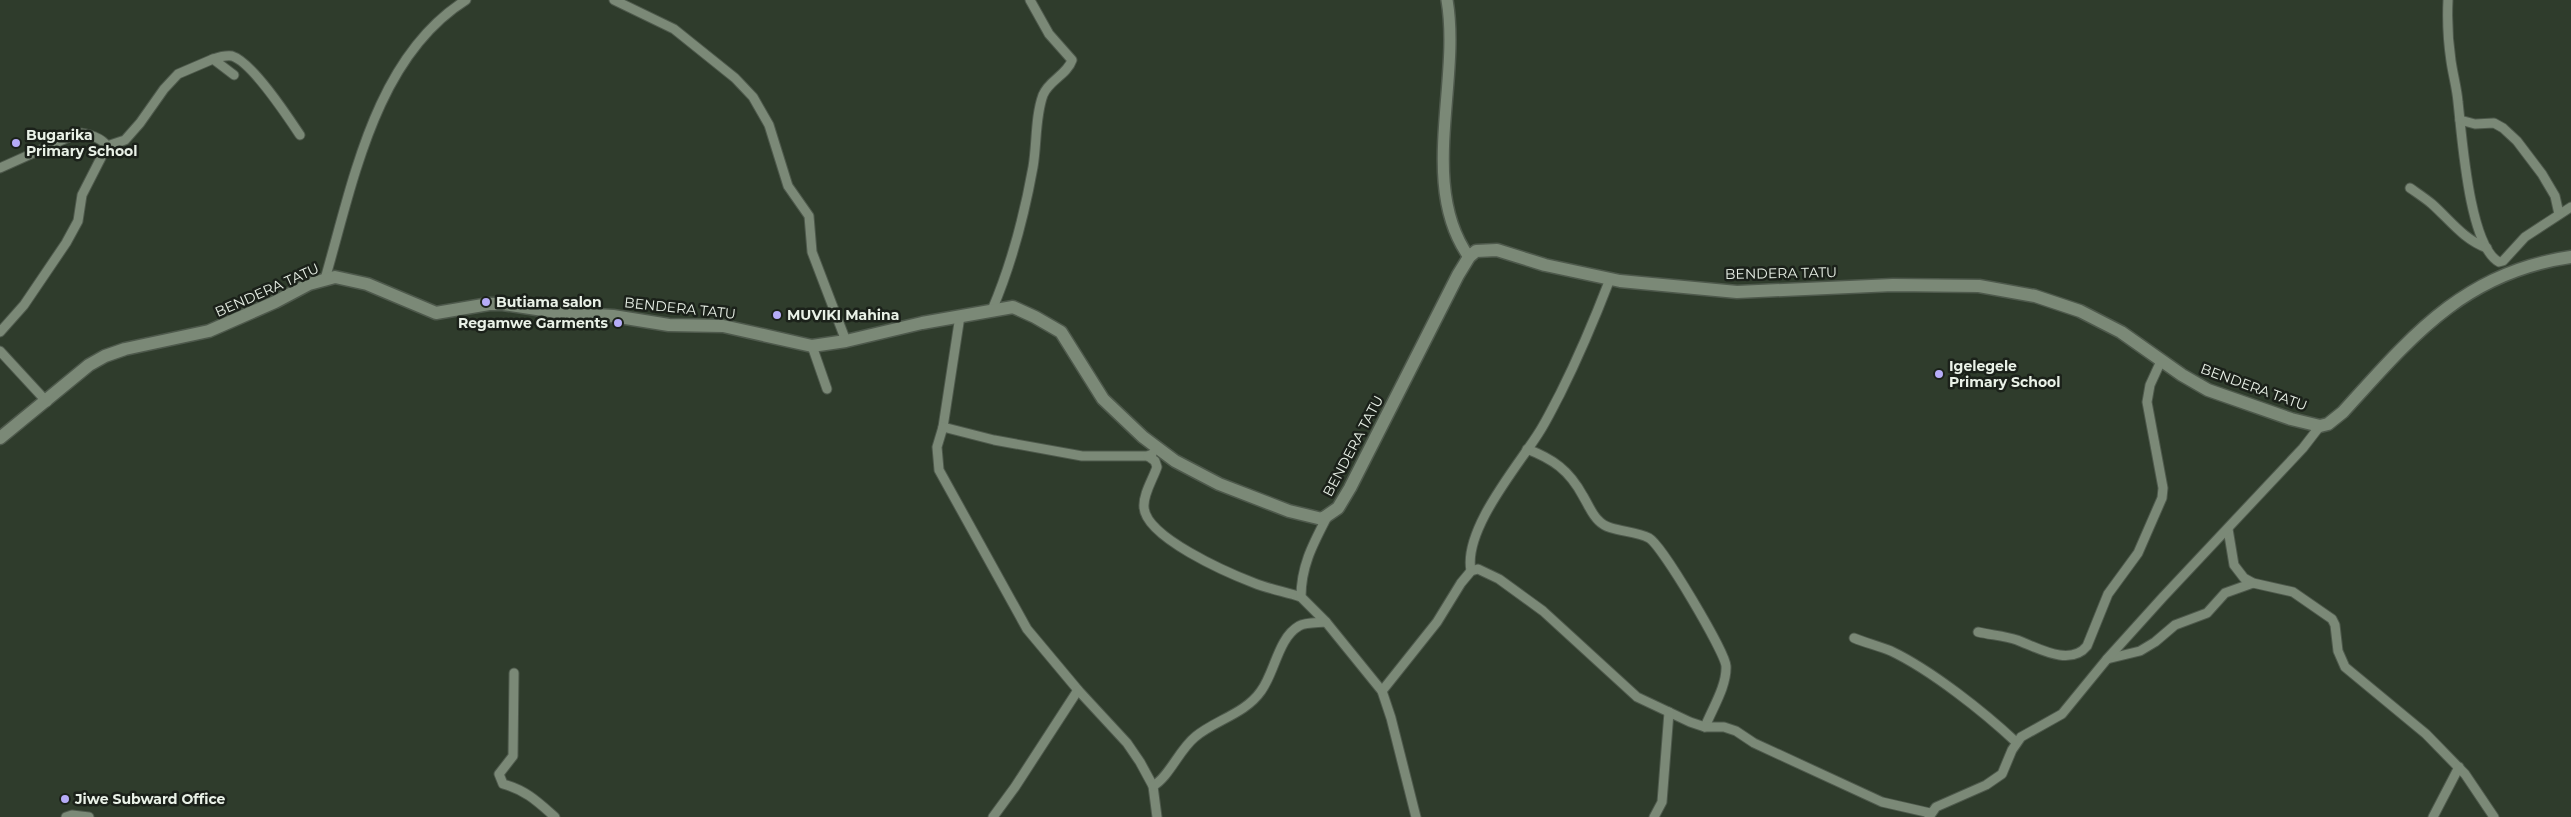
<svg xmlns="http://www.w3.org/2000/svg" width="2571" height="817" font-family="Montserrat,sans-serif">
  <rect width="100%" height="100%" fill="#2f3c2c"/>
  <g fill="none" stroke-linecap="round" stroke-linejoin="round">
    <defs>
      <g id="minor">
        <path d="M614,0L674,29L735,78L753,97L769,125L788,186L809,216L812,252L846,341"/>
        <path d="M2448,0C2447,21 2448,41 2451,61C2453,75 2457,89 2458,102C2462,136 2469,246 2499,262L2503,261L2525,237L2571,207"/>
        <path d="M213,59C219,57 225,55 232,56C252,62 288,117 300,135"/>
        <path d="M2460,120L2475,124L2494,123L2503,128L2517,141L2542,174L2555,196L2559,214"/>
        <path d="M107,146L125,140L140,123L164,89L178,74L213,59L234,75"/>
        <path d="M0,168L78,133C87,133 102,138 107,146L82,195L78,221L66,243L24,305L0,332"/>
        <path d="M2410,188C2417,193 2425,198 2432,204C2450,220 2463,239 2487,248"/>
        <path d="M325,279C353,183 375,57 466,0"/>
        <path d="M992,310C1012,263 1024,217 1033,167C1037,144 1035,117 1043,95C1049,80 1067,75 1072,60L1049,34L1030,0"/>
        <path d="M960,316L943,427L937,447L939,470L1027,629L1078,690L1127,743L1140,762L1153,786L1157,817"/>
        <path d="M812,346L827,389"/>
        <path d="M0,351L47,402"/>
        <path d="M943,427L994,440L1082,456H1148L1152,454"/>
        <path d="M1527,449C1553,459 1569,470 1583,496C1588,504 1592,515 1599,521C1609,532 1634,530 1649,538C1662,545 1725,652 1726,666C1727,686 1712,709 1705,727"/>
        <path d="M1148,456L1155,461L1157,467C1153,479 1143,494 1144,507C1145,537 1228,573 1254,583C1269,589 1286,592 1301,597"/>
        <path d="M1327,517C1313,544 1301,566 1301,597L1326,622L1382,691L1391,718L1416,817"/>
        <path d="M2228,529L2234,565L2244,578L2253,583L2293,592L2332,619L2335,625L2338,651L2345,667L2426,734L2465,774L2494,817"/>
        <path d="M1471,571C1463,530 1517,467 1538,434C1546,422 1553,407 1560,394C1579,356 1595,318 1610,279"/>
        <path d="M1978,632C1991,635 2005,636 2017,640C2038,648 2070,667 2087,646L2108,594L2138,553L2162,498L2163,488L2147,402L2150,385L2161,361"/>
        <path d="M1854,638C1866,643 1879,646 1891,651C1931,670 1984,712 2016,742"/>
        <path d="M2107,659L2140,651L2155,642L2175,625L2207,613L2225,593L2253,583"/>
        <path d="M514,673L513,756L499,774L503,784C526,790 538,802 555,817"/>
        <path d="M1382,691L1437,622L1461,583L1471,571L1478,569L1499,579L1543,611L1637,697L1690,722L1705,727H1724L1736,731L1754,743L1882,802L1930,813"/>
        <path d="M1153,786C1169,777 1179,750 1195,737C1215,720 1245,714 1261,691C1275,672 1278,638 1299,626C1306,622 1318,623 1326,622"/>
        <path d="M66,817L72,815L89,817"/>
        <path d="M993,817L1015,787L1078,690"/>
        <path d="M1654,817L1662,802L1669,712"/>
        <path d="M1929,817L1936,807L1986,785L2002,774L2012,750L2021,737L2062,714L2107,659L2163,597L2303,448L2320,426"/>
        <path d="M2433,817L2459,767"/>
      </g>
      <path id="tertiary" d="M1447,0C1461,81 1418,186 1469,257"/>
      <path id="secondary" d="M0,438L89,365L105,356L125,349L209,331L275,302L309,284L335,277L367,284L436,313L489,304H503L563,313L613,316L669,325L723,326L812,346L846,341L922,323L1013,307L1035,317L1061,332L1103,399L1143,437L1175,461L1219,484L1289,511L1322,519L1338,508L1350,488L1458,275L1469,257L1476,251L1497,250L1545,265L1620,281L1737,292L1893,285L1979,286L2035,296L2080,311L2121,332L2182,375L2208,390L2291,419L2320,426L2328,424L2343,412C2411,337 2464,272 2571,257"/>
    </defs>
    <!-- minor casing -->
    <use href="#minor" stroke="#4e594c" stroke-width="11"/>
    <!-- tertiary casing -->
    <use href="#tertiary" stroke="#4e594c" stroke-width="14"/>
    <!-- secondary casing -->
    <use href="#secondary" stroke="#4e594c" stroke-width="15"/>
    <!-- minor -->
    <use href="#minor" stroke="#7b8977" stroke-width="9"/>
    <!-- tertiary -->
    <use href="#tertiary" stroke="#7b8977" stroke-width="11"/>
    <!-- secondary -->
    <use href="#secondary" stroke="#7b8977" stroke-width="12"/>
  </g>
  <!-- markers -->
  <g fill="#b6acf8" stroke="#1b211a" stroke-width="2">
    <circle cx="16" cy="143" r="5"/>
    <circle cx="486" cy="302" r="5"/>
    <circle cx="777" cy="315" r="5"/>
    <circle cx="618" cy="323" r="5"/>
    <circle cx="1939" cy="374" r="5"/>
    <circle cx="65" cy="799" r="5"/>
  </g>
  <g text-anchor="middle" stroke-width="5" stroke-linejoin="round" paint-order="stroke">
    <!-- poi labels -->
    <g font-size="14" font-weight="bold" fill="#e9f1e7" stroke="#1b211a" text-anchor="start">
      <text x="26" y="140">Bugarika<tspan x="26" dy="16">Primary School</tspan></text>
      <text x="496" y="307">Butiama salon</text>
      <text x="787" y="320">MUVIKI Mahina</text>
      <text x="608" y="328" text-anchor="end">Regamwe Garments</text>
      <text x="1949" y="371">Igelegele<tspan x="1949" dy="16">Primary School</tspan></text>
      <text x="75" y="804">Jiwe Subward Office</text>
    </g>
    <!-- street labels -->
    <g font-size="14" fill="#e9f1e7" stroke="#1b211a">
      <text transform="translate(1781 273) rotate(-1)" y="5">BENDERA TATU</text>
      <text transform="translate(267 290) rotate(-24)" y="5">BENDERA TATU</text>
      <text transform="translate(680 308) rotate(6)" y="5">BENDERA TATU</text>
      <text transform="translate(2254 387) rotate(20)" y="5">BENDERA TATU</text>
      <text transform="translate(1353 446) rotate(-62)" y="5">BENDERA TATU</text>
    </g>
  </g>
</svg>
